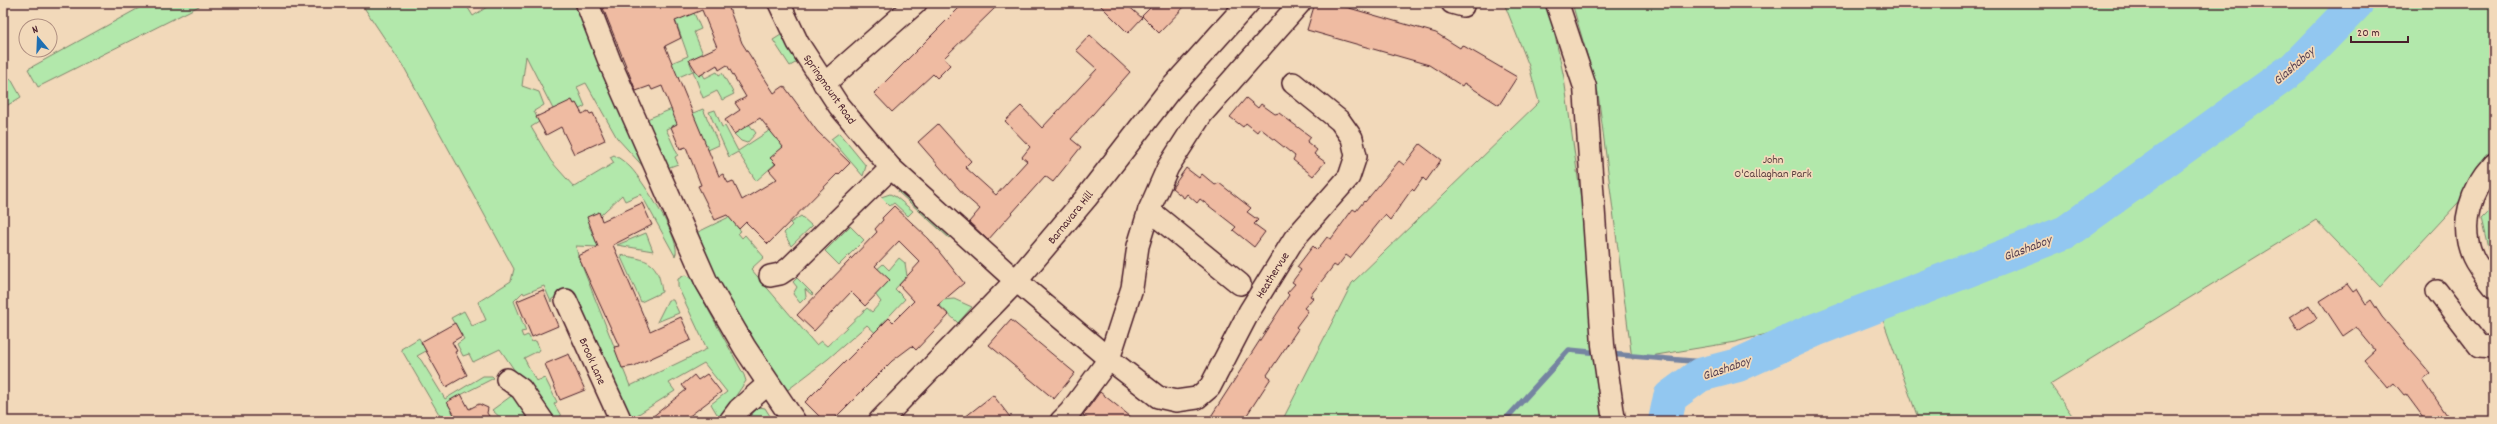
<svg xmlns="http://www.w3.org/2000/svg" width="2497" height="424" font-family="Dekko,sans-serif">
  <rect width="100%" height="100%" fill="#f2d9ba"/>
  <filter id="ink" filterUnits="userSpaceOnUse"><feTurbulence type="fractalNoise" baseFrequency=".025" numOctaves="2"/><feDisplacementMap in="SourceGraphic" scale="8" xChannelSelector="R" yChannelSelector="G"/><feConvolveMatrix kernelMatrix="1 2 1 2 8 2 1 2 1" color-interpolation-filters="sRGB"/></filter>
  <g filter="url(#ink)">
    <!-- green -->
    <g fill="#b2e8ab" stroke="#7e846b">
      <path d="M148,3H205L38,87L28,69Z"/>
      <path d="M361,3H465L473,16L493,3H576L649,173L617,138L586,83L577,87L585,106L580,109L572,101L555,113L526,56L522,86L539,92L544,105L534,111L539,122L531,127L551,161L574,187L614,163L610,157L614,155C621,159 626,163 631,168C642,180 684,243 675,256L641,194L625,201L622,195L589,226L599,247L576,246L578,256L630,386L707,349L678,287V279L685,275L691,278L744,375L746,381L720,419L711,404L727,392L704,363L669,383L675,391L637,415L640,421H630L572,290L552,299L551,302L544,286L524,294L523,292L514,301L526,331L521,332L523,337L528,335L532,342L536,341L540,350L524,358L536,381L545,378L557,402L554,404L564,421H549L500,349L473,362L469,354L463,356L457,344L464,339L451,318L464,311L472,326L486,320L478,302L511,281L514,269L405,69Z"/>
      <path d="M669,3L685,16L694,13L701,29L694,32L703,54L689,60L693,71L699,68L705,78L717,72L719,75L722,73L734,94L722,100L717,91L703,98L693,71L669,81L664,66L688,56L676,22L672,23Z"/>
      <path d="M1504,3H1548L1564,78L1612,421H1282L1352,283L1539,102L1529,66Z"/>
      <path d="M1572,3H2353L2172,157L2295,82L2360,3H2494V164L2380,287L2316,220L2050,384L2076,421H1919L1878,306L1735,342L1632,359L1598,93Z"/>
      <path d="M781,35L797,62L790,66L773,40Z"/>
      <path d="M11,79L21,97L3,108V83Z"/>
      <path d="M672,109L678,124L666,129L678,155L675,157L678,164L667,168L647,119Z"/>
      <path d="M703,109L719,145L708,150L688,115Z"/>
      <path d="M715,110L722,127L725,126L738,151L778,125L793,145L771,158L775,164L756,181L738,152L729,157L709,112Z"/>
      <path d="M745,119L756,133L747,143L741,141L734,134L741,129Z"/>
      <path d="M839,133L866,166L863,176L831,139Z"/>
      <path d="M899,190L951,236L949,238L898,192Z"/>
      <path d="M890,194L896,197L913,211L908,216L894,203L890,206L881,197Z"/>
      <path d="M2494,205V261L2489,253L2481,218Z"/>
      <path d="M801,216L812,226L791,246L784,233L792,225L790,223Z"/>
      <path d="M729,217L741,231L738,233L742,238L745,235L764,257L751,269L816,345L821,341L827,346L867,308L872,312L881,302L869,286L873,273L883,264L889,270L899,258L905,263L907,276L895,289L905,299L880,326L896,340L889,346L867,325L828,359L785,392L713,278L696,233Z"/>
      <path d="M850,226L864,240L839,265L825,251Z"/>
      <path d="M646,233L653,251L617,245Z"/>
      <path d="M620,255C648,260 658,260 662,292L641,302Z"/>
      <path d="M797,278L813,294L812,295L805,289L806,297L800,303L793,294L797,287L793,282Z"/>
      <path d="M954,299L972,307L958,323L937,303L942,300Z"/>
      <path d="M668,300H673L679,313L657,322Z"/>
      <path d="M419,338L426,351L417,356L421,360L445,399L483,376H492L494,378L447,402L455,417L454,421H443L401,349Z"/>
      <path d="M514,394L535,421H504L492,410Z"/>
      <path d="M759,407L765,408L770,416L765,419L766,421H745Z"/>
    </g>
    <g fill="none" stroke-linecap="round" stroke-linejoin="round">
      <!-- stream -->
      <g stroke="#7584a1" stroke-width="5.5">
        <path d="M1609,354L1738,365"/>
        <path d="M1504,421L1569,350L1600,353"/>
      </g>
      <!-- river -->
      <path stroke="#92c7f0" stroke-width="34" d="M1665,421L1670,397L1700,375L1738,365L1815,330L2066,232L2294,68L2357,3"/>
    </g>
    <!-- building -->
    <g fill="#efbba2" stroke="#4a1f2b" fill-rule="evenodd">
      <path d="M601,3H727L742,43L774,93L784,86L817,131L850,163L838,175L837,174L768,244L746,222L739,229L727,215L715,220L698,186L701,185L686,147L680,149L671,127L677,124L662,86L652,90L650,86L636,91ZM702,10L717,47L689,60L699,76L717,65L719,70L727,65L746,97L735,103L740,110L725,120L734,134L760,118L783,147L770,158L776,164L769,170L777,179L742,200L733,181L728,183L723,174L719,176L665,46L681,38L675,21Z"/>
      <path d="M964,3H1000L944,58L950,65L937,78L933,74L892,112L874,93Z"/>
      <path d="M1098,3H1125L1142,18L1128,33Z"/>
      <path d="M1155,3H1188L1159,33L1142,16Z"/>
      <path d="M1315,3H1332L1436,33L1460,48L1462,45L1517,77L1499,105L1464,83L1462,86L1429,65L1307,30Z"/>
      <path d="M1090,35L1130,72L1071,139L1081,147L1053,182L1045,176L988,240L969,222L980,209L965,196L918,142L938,124L971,161L965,167L996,195L1027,161L1022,157L1030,147L1005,121L1021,106L1042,128L1097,69L1076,50Z"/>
      <path d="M1246,98L1258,108L1261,104L1275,114L1279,113L1311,137L1307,142L1317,150L1314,154L1325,162L1313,176L1293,160L1295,156L1260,128L1257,132L1246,123L1243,127L1230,117Z"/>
      <path d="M572,100L574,104L576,103L582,114L588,111L590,114L593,113L605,140L574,154L561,127L546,135L536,117Z"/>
      <path d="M1420,144L1441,160L1426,181L1423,178L1414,191L1412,189L1390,220L1385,215L1350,258L1346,255L1337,267L1334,265L1310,296L1313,298L1304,308L1308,311L1296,327L1298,329L1267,375L1271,378L1243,421H1208L1289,295L1287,293L1295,284L1292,282L1301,270L1297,267L1313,246L1317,250L1327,237L1331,239L1353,209L1356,211L1364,201L1365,202L1399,161L1404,165Z"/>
      <path d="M1186,168L1199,178L1202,174L1215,185L1219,183L1251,208L1247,212L1258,220L1254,224L1265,232L1254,247L1233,230L1236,227L1200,199L1197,203L1187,194L1184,198L1172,188Z"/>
      <path d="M642,203L652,225L613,245L650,331L681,317L691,340L634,366L622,368L614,347L619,346L578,256L598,247L587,217L599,212L602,221Z"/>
      <path d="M894,206L929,239L964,283L938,305L949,315L916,350L912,346L892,361L832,421H824L805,402L889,318L893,322L914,301L899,285L920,262L899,241L875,266L890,280L865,306L851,292L814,331L797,315L877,232L875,229L883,220L882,218Z"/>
      <path d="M2347,284L2353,292L2357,289L2366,304L2371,300L2382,317L2431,374L2423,380L2451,421H2426L2406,394L2404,395L2394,383L2388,388L2364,360L2375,350L2356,327L2343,336L2320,301Z"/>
      <path d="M543,290L558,326L532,337L517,301Z"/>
      <path d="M2309,305L2317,318L2298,330L2290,317Z"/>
      <path d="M1011,320L1075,373L1054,399L989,345Z"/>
      <path d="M455,323L462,336L452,342L457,351L455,352L467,375L446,387L421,342Z"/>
      <path d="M569,354L585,390L560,400L545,364Z"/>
      <path d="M707,374L721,392L683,421H647L686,390L682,385L694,375L698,380Z"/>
      <path d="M1100,392L1136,421H1090L1083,415Z"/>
      <path d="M461,394L469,409L479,404L488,408L487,413L492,421H447L455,416L447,402Z"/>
      <path d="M993,395L1013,421H960Z"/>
    </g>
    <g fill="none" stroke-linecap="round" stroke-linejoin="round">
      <defs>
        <g id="street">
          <path d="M779,3L798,43L839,106L891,168L1006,272L1109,359L1158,397L1176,401L1197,398L1210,387L1249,312L1294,239L1349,177L1356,156L1352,138L1340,121L1293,83"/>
          <path d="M1452,3L1463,6"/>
          <path d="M824,84L916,3"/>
          <path d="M2494,164C2471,189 2458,225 2473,257C2478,268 2487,278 2494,287"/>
          <path d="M1149,210L1240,284"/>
          <path d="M770,276L780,274L789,268L891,168"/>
          <path d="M2437,291L2479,346L2494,347"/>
          <path d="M566,300L621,421"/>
          <path d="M507,379L521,389L543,421"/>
          <path d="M730,421L739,409L768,384"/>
          <path d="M1061,421L1070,412L1109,359L1132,288L1138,246L1149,210L1168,167L1202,114L1300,3"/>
        </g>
        <g id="secondary">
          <path d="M587,3L611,65L706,281L745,348L794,421"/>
          <path d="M1557,3L1585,87L1603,345L1614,421"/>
          <path d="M880,421L1016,281L1086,198L1168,92L1248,3"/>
        </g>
      </defs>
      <!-- street casing -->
      <use href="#street" stroke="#4a1f2b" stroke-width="24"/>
      <!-- secondary casing -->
      <use href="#secondary" stroke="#4a1f2b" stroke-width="25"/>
      <!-- street -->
      <use href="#street" stroke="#f2d9ba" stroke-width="21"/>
      <!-- secondary -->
      <use href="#secondary" stroke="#f2d9ba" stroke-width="22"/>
    </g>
  </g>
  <g text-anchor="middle" stroke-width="3.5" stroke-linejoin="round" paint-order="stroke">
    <!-- street labels -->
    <g font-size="12" fill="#4a1f2b" stroke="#f2d9ba">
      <text transform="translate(830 89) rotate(55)" y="4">Springmount Road</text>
      <text transform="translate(1070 217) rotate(-51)" y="4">Barnavara Hill</text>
      <text transform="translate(1272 275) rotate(-58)" y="4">Heathervue</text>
      <text transform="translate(593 361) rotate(66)" y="4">Brook Lane</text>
    </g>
    <!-- park labels -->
    <g font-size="12" fill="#5a3d3e" stroke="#f2d9ba">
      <text x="1773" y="163">John<tspan x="1773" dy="14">O'Callaghan Park</tspan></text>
    </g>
    <!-- water labels -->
    <g font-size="13" font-style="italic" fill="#584152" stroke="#f2d9ba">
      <text transform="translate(2293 65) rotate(-41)" y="5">Glashaboy</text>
      <text transform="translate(2027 247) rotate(-21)" y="5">Glashaboy</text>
      <text transform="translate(1726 367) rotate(-19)" y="5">Glashaboy</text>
    </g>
  </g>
  <!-- margin -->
  <rect width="2497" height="424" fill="none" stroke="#f2d9ba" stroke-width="16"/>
  <rect x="8" y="8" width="2481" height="408" fill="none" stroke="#4a1f2b" stroke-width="1.5" filter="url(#ink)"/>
  <!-- north arrow -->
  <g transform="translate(38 38) rotate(341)"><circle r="19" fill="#f2d9ba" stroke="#af8f81"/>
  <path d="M0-3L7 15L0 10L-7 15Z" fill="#1f6fb2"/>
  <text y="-6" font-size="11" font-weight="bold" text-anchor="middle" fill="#4a1f2b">N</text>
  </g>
  <!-- scale -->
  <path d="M2351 36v6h57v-6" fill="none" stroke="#4a1f2b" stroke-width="2"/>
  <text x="2357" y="36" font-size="12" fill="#4a1f2b" stroke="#f2d9ba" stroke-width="3" paint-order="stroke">20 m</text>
</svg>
